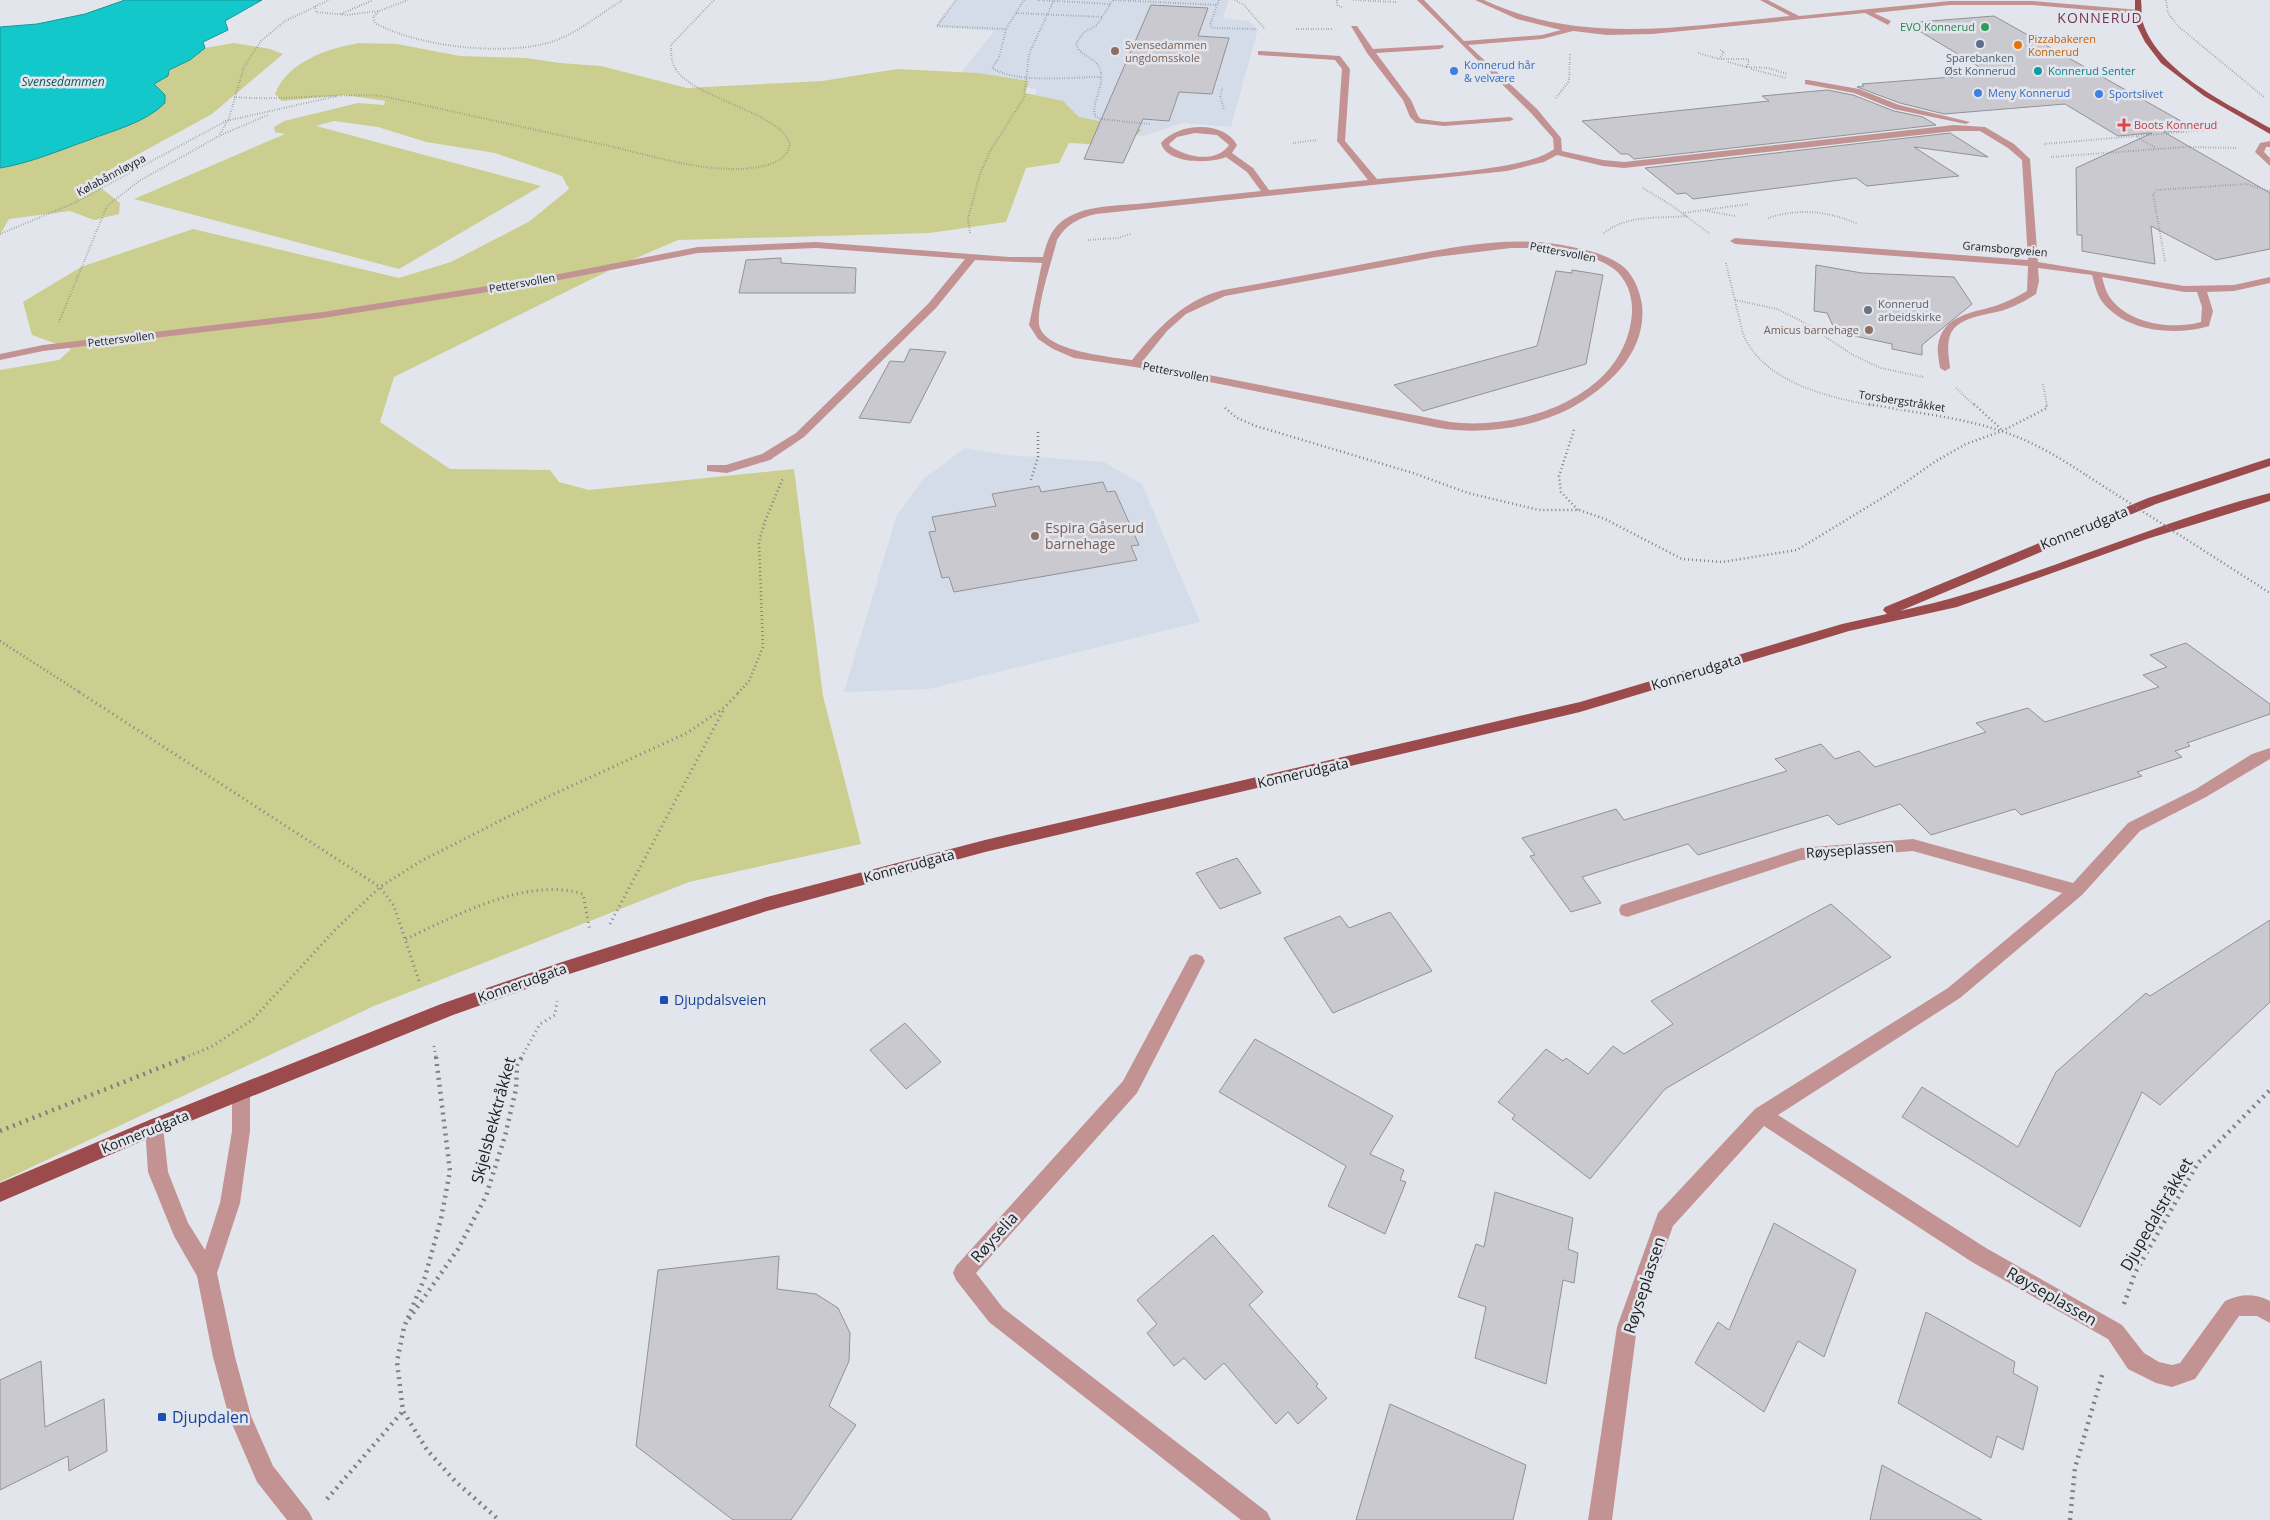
<svg xmlns="http://www.w3.org/2000/svg" width="2270" height="1520" font-family="'Open Sans',sans-serif">
  <rect width="100%" height="100%" fill="#e2e6ec"/>
  <!-- built -->
  <g fill="#d5dce9">
    <path d="M955,0H1229L1223,18L1249,21L1258,29L1231,127L1182,123L1144,136L1020,126L1037,90L962,71L994,31L935,27Z"/>
    <path d="M965,448L1008,455L1104,462L1142,484L1200,622L929,689L844,692L896,517L922,480Z"/>
  </g>
  <!-- green -->
  <g fill="#cbce8e">
    <path d="M234,43L270,49L283,54L212,114L91,180L120,203L119,214L94,220L70,211L9,219L0,235V168L29,161L140,120L158,90L153,84L169,70L190,60L205,48Z"/>
    <path d="M359,43L397,44L460,56L526,58L560,63L601,66L687,88L822,81L897,69L978,73L1029,81L1025,93L1063,101L1079,117L1142,130C1125,149 1092,144 1069,143L1059,163L1026,168L1006,222L930,233L678,240L618,266L394,377L380,422L450,469L550,470L559,482L589,490L794,469L823,696L861,844L689,882L374,1006L0,1182V370L59,360L71,349L32,335L23,302L81,267L193,229L399,278L451,262L530,221L569,189L562,176L495,153L426,142L378,127L334,121L316,126L541,186L399,269L134,199L285,134L275,132L274,127L284,121L358,103L384,105L385,101L344,95L282,101L275,94C288,61 327,49 359,43Z"/>
  </g>
  <!-- water -->
  <path fill="#13c8ca" stroke="#179698" d="M125,0H262L225,21L228,30L203,42L205,48L190,60L169,70L168,76L154,84L165,95V103C145,123 114,130 89,140C60,150 31,163 0,168V27L37,24L85,14Z"/>
  <!-- building -->
  <g fill="#cac9d0" stroke="#919197">
    <path d="M1151,5L1208,8L1198,36L1229,38L1212,94L1179,92L1169,121L1143,119L1123,163L1084,159Z"/>
    <path d="M1994,16L2197,130L2164,132L2270,193V249L2216,260L2151,226L2155,264L2082,251V235H2077L2076,168L2152,133L2118,136L2065,104L1944,114L1900,103L1857,87L1864,86L1862,84L1991,74L1906,23Z"/>
    <path d="M1827,90L1853,95L1894,111L1923,117L1936,125L1634,159L1628,154H1621L1582,121L1769,101L1762,96Z"/>
    <path d="M1950,133L1988,157L1914,147L1959,176L1867,186L1856,178L1693,199L1686,193L1677,194L1645,168Z"/>
    <path d="M781,258V263L856,268L855,293H739L746,260Z"/>
    <path d="M1816,265L1862,273L1954,277L1972,304L1922,345V355L1892,349V344L1836,332L1827,313L1814,311Z"/>
    <path d="M1572,270L1603,275L1586,364L1423,411L1394,385L1537,346L1556,271L1572,273Z"/>
    <path d="M910,349L946,352L910,423L859,418L890,361L904,362Z"/>
    <path d="M1103,482L1107,492L1115,491L1139,545L1131,546L1137,560L954,592L949,577L942,578L929,532L936,531L932,517L996,506L992,494L1039,486L1041,492Z"/>
    <path d="M2186,643L2270,704V714L2187,743L2190,746L2175,751L2182,757L2137,772L2142,776L2021,815L2015,809L1931,835L1900,804L1838,825L1828,815L1698,855L1688,844L1582,877L1601,903L1571,912L1530,856L1535,855L1522,838L1616,809L1624,820L1787,771L1775,759L1821,744L1835,759L1859,751L1875,767L1986,732L1976,723L2028,708L2045,722L2159,687L2143,675L2167,667L2150,655Z"/>
    <path d="M1237,858L1261,893L1220,909L1196,873Z"/>
    <path d="M1831,904L1891,957L1665,1089L1590,1179L1512,1119L1515,1115L1498,1102L1546,1049L1563,1061L1566,1058L1588,1074L1613,1046L1624,1054L1673,1024L1651,1001Z"/>
    <path d="M1390,912L1432,971L1333,1013L1284,938L1340,916L1349,928Z"/>
    <path d="M2270,920V1002L2160,1105L2142,1092L2080,1227L1902,1117L1922,1087L2018,1147L2056,1072L2146,993L2150,996Z"/>
    <path d="M905,1023L941,1062L906,1089L870,1050Z"/>
    <path d="M1255,1039L1393,1116L1370,1154L1404,1170L1400,1180L1406,1182L1385,1234L1328,1206L1346,1166L1219,1092Z"/>
    <path d="M1495,1192L1573,1218L1568,1249L1578,1253L1574,1283L1563,1280L1546,1384L1475,1358L1486,1307L1458,1297L1476,1244L1484,1247Z"/>
    <path d="M1774,1223L1856,1270L1824,1357L1798,1341L1764,1412L1695,1363L1718,1322L1729,1330Z"/>
    <path d="M1213,1235L1263,1292L1249,1305L1318,1384L1316,1386L1327,1398L1298,1424L1288,1412L1276,1424L1224,1363L1205,1380L1184,1358L1174,1366L1147,1333L1157,1324L1137,1300Z"/>
    <path d="M779,1256L777,1289L816,1294L838,1308L850,1333L849,1361L829,1406L856,1425L791,1520H733L636,1446L658,1270Z"/>
    <path d="M1926,1312L2015,1362L2013,1373L2038,1387L2023,1450L1997,1436L1991,1458L1898,1403Z"/>
    <path d="M41,1361L45,1427L104,1399L107,1451L69,1471L68,1456L0,1490V1380Z"/>
    <path d="M1390,1404L1526,1465L1513,1520H1356Z"/>
    <path d="M1882,1465L1982,1520H1870Z"/>
  </g>
  <g fill="none" stroke-linecap="round" stroke-linejoin="round">
    <!-- path-far3 -->
    <g stroke="#7d8084" stroke-width="2" stroke-dasharray="0.5 2" stroke-linecap="butt">
      <path d="M408,0L379,11L373,17L375,23C418,47 507,57 554,41C579,32 601,13 623,0"/>
      <path d="M956,0L937,26L1006,29"/>
      <path d="M1024,0L1006,29L999,58L992,68C1017,84 1071,77 1100,77"/>
      <path d="M1037,0L1111,4"/>
      <path d="M1113,0L1097,25L1083,33L1076,44C1080,57 1096,57 1100,69C1106,85 1091,101 1095,116L1101,119L1150,124"/>
      <path d="M1113,0L1217,5"/>
      <path d="M1219,0L1210,25L1213,28L1257,29"/>
      <path d="M1235,0L1244,5L1265,29"/>
      <path d="M1337,0V5L1343,8"/>
      <path d="M1353,0L1396,2"/>
      <path d="M2166,0L2168,13L2179,27L2264,97"/>
      <path d="M315,6L316,12L347,15L378,11"/>
      <path d="M1016,13L1103,17"/>
      <path d="M341,14L373,0"/>
      <path d="M1296,29H1332"/>
      <path d="M1720,50L1724,52L1719,59H1745L1749,60L1747,67L1768,68L1787,74"/>
      <path d="M1698,53L1719,59"/>
      <path d="M1728,62L1747,67"/>
      <path d="M1751,69L1786,78"/>
      <path d="M1222,89L1220,96L1224,110"/>
      <path d="M234,97C283,101 333,93 382,96C456,112 531,129 605,145C649,155 695,170 740,169C757,168 787,165 790,144C781,112 691,98 675,68C671,61 671,53 671,45L714,0"/>
      <path d="M1556,98L1569,81L1570,53"/>
      <path d="M2199,123L2212,130"/>
      <path d="M221,135L268,115"/>
      <path d="M2137,137L2156,148"/>
      <path d="M1293,143L1317,140"/>
      <path d="M2044,144L2217,129"/>
      <path d="M2051,157L2186,147L2237,148"/>
      <path d="M1643,188L1671,205L1710,234"/>
      <path d="M1707,211L1735,216"/>
      <path d="M1683,213L1749,204"/>
      <path d="M1768,218C1799,208 1828,211 1858,224"/>
      <path d="M970,233L968,218L980,174L990,151L1024,98L1029,54L1054,0"/>
      <path d="M1604,233C1628,214 1658,219 1687,216"/>
      <path d="M0,234L72,204L226,121L337,96"/>
      <path d="M1088,240L1118,238L1131,234"/>
      <path d="M2165,261L2153,194L2156,190L2246,184L2270,191"/>
      <path d="M1726,263L1743,334C1764,383 1828,397 1875,406"/>
      <path d="M1735,300L1777,309L1803,322L1853,355L1881,368L1923,377"/>
      <path d="M59,322L107,206L139,181L219,136L229,118L244,67L261,41L285,21L329,0"/>
      <path d="M2043,384L2047,406"/>
      <path d="M1956,388L1975,406"/>
    </g>
    <!-- path-far2 -->
    <g stroke="#7d8084" stroke-width="2.5" stroke-dasharray="1 3" stroke-linecap="butt">
      <path d="M1869,404C1914,413 1961,417 2004,432C2034,442 2060,458 2086,475"/>
      <path d="M1974,404L2001,429"/>
      <path d="M1225,408L1237,418L1256,426L1413,473L1468,493L1539,510H1579L1605,519L1682,559L1722,562L1797,550L1887,495L1936,461L1966,444L2002,431L2047,408L2046,404"/>
      <path d="M1574,430L1559,476L1561,492L1578,510"/>
      <path d="M1031,480L1038,457V431"/>
      <path d="M0,641L81,693"/>
      <path d="M738,693L749,681L763,647L759,542L765,521L783,478"/>
    </g>
    <!-- path-far1 -->
    <g stroke="#7d8084" stroke-width="3" stroke-dasharray="1 4" stroke-linecap="butt">
      <path d="M79,692L380,887L394,906L420,984"/>
      <path d="M610,924L724,709"/>
      <path d="M406,939C455,916 528,876 583,894L590,931"/>
      <path d="M434,1046L436,1058"/>
      <path d="M184,1058L211,1047L252,1020L335,930L380,887L421,861L543,799L687,733L725,707L739,692"/>
      <path d="M521,1058L540,1024L555,1015L557,1001"/>
    </g>
    <!-- path -->
    <g stroke="#7d8084" stroke-width="4.5" stroke-dasharray="2 5" stroke-linecap="butt">
      <path d="M436,1057L450,1171L441,1219L425,1277L404,1327L397,1362L403,1411L427,1450L455,1481L499,1520"/>
      <path d="M0,1131L187,1057"/>
      <path d="M2124,1304L2135,1273L2198,1163L2270,1090"/>
      <path d="M409,1319L458,1249L486,1196L505,1136L516,1089L517,1065L522,1057"/>
      <path d="M327,1499L403,1411"/>
      <path d="M2070,1520L2075,1468L2103,1372"/>
    </g>
    <!-- minor -->
    <g fill="#c29392" fill-rule="evenodd">
      <path d="M1417,0H1424L1464,41L1542,35L1561,30L1517,19L1475,0H1484C1581,46 1686,26 1790,16L1760,0H1768L1799,16L1950,1H2031L2140,10L2137,14L2031,5H1950L1874,13L1891,21L1888,25L1865,13L1652,34L1607,35L1573,31L1542,39L1468,45L1537,109L1561,138L1562,151L1603,160L1624,162L1954,125L1985,127L2014,144L2030,159L2038,262L2184,286L2234,285L2270,277V283L2234,291L2207,292L2213,311L2209,326C2175,336 2128,332 2104,304C2097,296 2095,285 2092,275L2038,268L2039,281L2036,294C2025,301 2016,306 2004,310C1988,315 1960,316 1951,333C1946,344 1949,357 1950,368L1945,371L1940,368C1939,361 1937,352 1938,345C1943,315 1972,313 1995,306C2007,302 2017,297 2027,291L2028,266L1735,244L1730,241L1735,238L2028,260L2022,160L2008,148L1980,131H1954L1624,168L1603,166L1557,155L1544,162L1507,171L1096,214C1079,218 1066,224 1057,240C1052,261 1037,304 1039,324C1042,351 1111,357 1132,360C1158,328 1182,301 1223,290C1279,280 1334,270 1390,259C1446,249 1505,235 1562,245C1583,249 1609,254 1625,268C1635,278 1640,292 1642,305C1647,352 1609,387 1571,408C1533,428 1482,435 1439,428L1135,367L1074,358L1053,349L1038,339L1029,325L1042,263L975,260L936,308L804,437L770,460L727,473L707,471V465H726L762,454L796,433L928,304L965,259L816,248L698,253L544,283L323,318L43,351L0,360V354L43,345L323,312L544,277L698,247L816,242L1009,257H1043C1047,242 1051,228 1065,219C1088,204 1121,206 1147,203C1185,199 1223,195 1261,191L1247,172L1226,157C1210,164 1166,164 1161,143C1178,123 1223,120 1237,145L1232,153L1253,168L1269,190L1368,180L1337,141L1342,69L1335,60L1258,55V51H1261L1340,56L1350,69L1345,141L1377,179C1415,175 1527,171 1554,149L1553,138L1531,113ZM1195,133L1217,135L1229,145C1216,164 1186,157 1170,146L1169,144L1177,137ZM1511,248C1544,248 1586,249 1614,269C1627,279 1633,297 1632,313C1626,397 1521,431 1450,422L1142,362L1167,331L1186,314L1225,296L1436,257ZM2102,277L2184,292H2197L2202,307L2201,322C2172,330 2130,324 2111,299C2106,293 2104,284 2102,277Z"/>
      <path d="M1351,26H1357L1373,49L1443,45L1444,47L1440,49L1376,53L1411,100L1418,116L1421,119L1444,122L1510,117L1514,119L1510,121L1444,126L1416,123L1410,117L1403,100L1367,53Z"/>
      <path d="M1808,80L1859,89L1899,105L1970,122L1966,124L1894,109L1854,93L1805,84V80Z"/>
      <path d="M2270,141V147H2266L2264,152L2270,158V166L2255,152L2260,143Z"/>
      <path d="M2270,748V759L2206,797L2140,831L2082,895L1960,998L1778,1115L1986,1248L2122,1325L2144,1353L2159,1362L2172,1365L2180,1363L2225,1301C2241,1294 2253,1293 2270,1301V1323L2257,1316H2239L2195,1379L2172,1387L2156,1383L2128,1369L2108,1339L1972,1262L1764,1126L1673,1226L1637,1327L1612,1520H1588L1617,1327L1658,1213L1755,1109L1948,988L2062,893L1913,851L1801,860L1627,917L1621,915L1619,910L1621,905L1801,848L1913,839L2073,883L2128,823L2196,789L2252,754Z"/>
      <path d="M1196,954L1202,956L1205,961L1137,1093L976,1273L1003,1308L1267,1512L1271,1520H1241L989,1322L956,1280L953,1273L956,1266L1123,1081L1190,956Z"/>
      <path d="M241,1086L248,1088L250,1094V1131L240,1203L217,1273L235,1357L251,1416L273,1466L309,1512L313,1520H287L257,1482L229,1417L213,1357L197,1276L174,1236L148,1172L145,1127L147,1121L154,1118L161,1121L163,1127L168,1172L188,1223L205,1250L220,1203L232,1131V1094L234,1088Z"/>
    </g>
    <!-- major -->
    <g fill="#9c4b4d" fill-rule="evenodd">
      <path d="M2135,0H2141C2142,7 2141,16 2143,23C2159,72 2228,104 2270,128V134L2204,96L2161,63L2145,42L2135,22Z"/>
      <path d="M2270,458V466L2156,504L1900,611C2026,584 2144,525 2270,493V501L2147,539L1957,607L1849,631L1580,712L985,852L767,911L563,976L453,1015L161,1133L0,1202V1183L147,1121L441,1004L562,962L767,897L985,840L1580,702L1842,624L1887,614L1883,610L1885,607L2148,498Z"/>
    </g>
    <!-- path-bridge -->
    <path stroke="#7d8084" stroke-width="2.5" stroke-dasharray="1 3" stroke-linecap="butt" d="M2086,475L2270,593"/>
  </g>
  <!-- markers -->
  <circle fill="#2e9e5b" stroke="#e2e6ec" stroke-width="2" cx="1985" cy="27" r="5"/>
  <circle fill="#5c6f8a" stroke="#e2e6ec" stroke-width="2" cx="1980" cy="44" r="5"/>
  <circle fill="#e8710a" stroke="#e2e6ec" stroke-width="2" cx="2018" cy="45" r="5"/>
  <g fill="#8d6e63" stroke="#e2e6ec" stroke-width="2">
    <circle cx="1115" cy="51" r="5"/>
    <circle cx="1869" cy="330" r="5"/>
    <circle cx="1035" cy="536" r="5"/>
  </g>
  <g fill="#3f7fe0" stroke="#e2e6ec" stroke-width="2">
    <circle cx="1454" cy="71" r="5"/>
    <circle cx="1978" cy="93" r="5"/>
    <circle cx="2099" cy="94" r="5"/>
  </g>
  <circle fill="#0f9aa8" stroke="#e2e6ec" stroke-width="2" cx="2038" cy="71" r="5"/>
  <path fill="#e0444e" stroke="#e2e6ec" stroke-width="2" d="M2121.5 117.5h5v5h5v5h-5v5h-5v-5h-5v-5h5z"/>
  <circle fill="#6b7280" stroke="#e2e6ec" stroke-width="2" cx="1868" cy="310" r="5"/>
  <g fill="#1a4fb4" stroke="#e2e6ec" stroke-width="2">
    <rect x="659" y="995" width="10" height="10" rx="2.5"/>
    <rect x="157" y="1412" width="10" height="10" rx="2.5"/>
  </g>
  <g text-anchor="middle" stroke-width="5" stroke-linejoin="round" paint-order="stroke">
    <!-- far-leisure labels -->
    <g font-size="11" fill="#27864d" stroke="#e2e6ec" text-anchor="end">
      <text x="1975" y="31">EVO Konnerud</text>
    </g>
    <!-- far-food labels -->
    <g font-size="11" fill="#c56008" stroke="#e2e6ec" text-anchor="start">
      <text x="2028" y="43">Pizzabakeren<tspan x="2028" dy="13">Konnerud</tspan></text>
    </g>
    <!-- far-education labels -->
    <g font-size="11" fill="#785e54" stroke="#e2e6ec" text-anchor="start">
      <text x="1125" y="49">Svensedammen<tspan x="1125" dy="13">ungdomsskole</tspan></text>
      <text x="1859" y="334" text-anchor="end">Amicus barnehage</text>
    </g>
    <!-- far-service labels -->
    <g font-size="11" fill="#4e5e75" stroke="#e2e6ec">
      <text x="1980" y="62">Sparebanken<tspan x="1980" dy="13">Øst Konnerud</tspan></text>
    </g>
    <!-- far-shop labels -->
    <g font-size="11" fill="#366cbe" stroke="#e2e6ec" text-anchor="start">
      <text x="1464" y="69">Konnerud hår<tspan x="1464" dy="13">&amp; velvære</tspan></text>
      <text x="1988" y="97">Meny Konnerud</text>
      <text x="2109" y="98">Sportslivet</text>
    </g>
    <!-- far-culture labels -->
    <g font-size="11" fill="#0d838f" stroke="#e2e6ec" text-anchor="start">
      <text x="2048" y="75">Konnerud Senter</text>
    </g>
    <!-- far-health labels -->
    <g font-size="11" fill="#be3a42" stroke="#e2e6ec" text-anchor="start">
      <text x="2134" y="129">Boots Konnerud</text>
    </g>
    <!-- far-street labels -->
    <g font-size="11" fill="#202224" stroke="#e2e6ec">
      <text transform="translate(111 175) rotate(-28)" y="4">Kølabånnløypa</text>
      <text transform="translate(2005 249) rotate(5)" y="4">Gramsborgveien</text>
      <text transform="translate(1563 252) rotate(11)" y="4">Pettersvollen</text>
      <text transform="translate(522 283) rotate(-10)" y="4">Pettersvollen</text>
      <text transform="translate(121 339) rotate(-7)" y="4">Pettersvollen</text>
      <text transform="translate(1176 372) rotate(11)" y="4">Pettersvollen</text>
      <text transform="translate(1902 401) rotate(9)" y="4">Torsbergstråkket</text>
    </g>
    <!-- far-worship labels -->
    <g font-size="11" fill="#5b616d" stroke="#e2e6ec" text-anchor="start">
      <text x="1878" y="308">Konnerud<tspan x="1878" dy="13">arbeidskirke</tspan></text>
    </g>
    <!-- far-water labels -->
    <g font-size="12" font-style="italic" fill="#125455" stroke="#e2e6ec">
      <text x="63" y="86">Svensedammen</text>
    </g>
    <!-- far-quarter labels -->
    <g font-size="14" letter-spacing="1" fill="#753453" stroke="#e2e6ec">
      <text x="2100" y="23">KONNERUD</text>
    </g>
    <!-- education labels -->
    <g font-size="14" fill="#785e54" stroke="#e2e6ec" text-anchor="start">
      <text x="1045" y="533">Espira Gåserud<tspan x="1045" dy="16">barnehage</tspan></text>
    </g>
    <!-- street labels -->
    <g font-size="14" fill="#202224" stroke="#e2e6ec">
      <text transform="translate(2084 528) rotate(-22)" y="5">Konnerudgata</text>
      <text transform="translate(1696 672) rotate(-17)" y="5">Konnerudgata</text>
      <text transform="translate(1303 773) rotate(-13)" y="5">Konnerudgata</text>
      <text transform="translate(1850 850) rotate(-4)" y="5">Røyseplassen</text>
      <text transform="translate(909 866) rotate(-15)" y="5">Konnerudgata</text>
      <text transform="translate(522 983) rotate(-19)" y="5">Konnerudgata</text>
      <text transform="translate(145 1132) rotate(-22)" y="5">Konnerudgata</text>
    </g>
    <!-- transit labels -->
    <g font-size="14" fill="#164399" stroke="#e2e6ec" text-anchor="start">
      <text x="674" y="1005">Djupdalsveien</text>
    </g>
    <!-- near-street labels -->
    <g font-size="16" fill="#202224" stroke="#e2e6ec">
      <text transform="translate(493 1120) rotate(-75)" y="6">Skjelsbekktråkket</text>
      <text transform="translate(2156 1214) rotate(-60)" y="6">Djupedalstråkket</text>
      <text transform="translate(994 1237) rotate(-48)" y="6">Røyselia</text>
      <text transform="translate(1644 1285) rotate(-72)" y="6">Røyseplassen</text>
      <text transform="translate(2052 1296) rotate(30)" y="6">Røyseplassen</text>
    </g>
    <!-- near-transit labels -->
    <g font-size="16" fill="#164399" stroke="#e2e6ec" text-anchor="start">
      <text x="172" y="1423">Djupdalen</text>
    </g>
  </g>
</svg>
